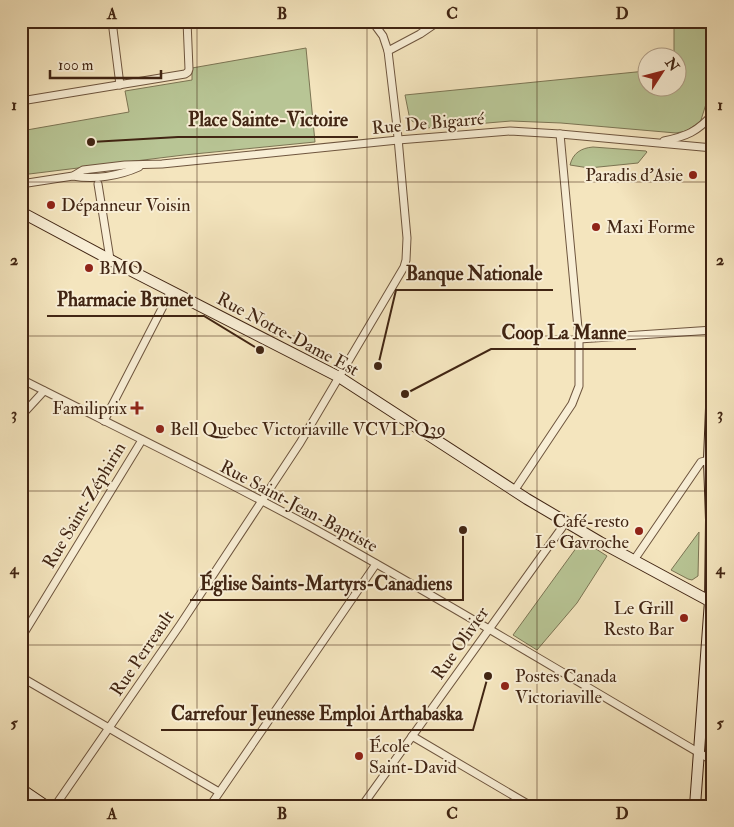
<svg xmlns="http://www.w3.org/2000/svg" width="734" height="827" font-family="'IM FELL Double Pica',serif">
  <rect width="100%" height="100%" fill="#f4e5be"/>
  <filter id="stains"><feTurbulence type="fractalNoise" baseFrequency=".004" numOctaves="4"/><feColorMatrix values="0 0 0 0 .2 0 0 0 0 .09 0 0 0 0 .02 0 0 0 .5 -.17"/></filter>
  <radialGradient id="worn" r=".72"><stop offset=".6" stop-color="#630" stop-opacity="0"/><stop offset="1" stop-color="#630" stop-opacity=".3"/></radialGradient>
  <!-- green -->
  <g fill="#b8c595" stroke="#7c7554">
    <path d="M674,23L709,24L706,104L701,120L697,124L686,131L676,133L561,123L511,121L427,128L412,121L409,115L405,95L646,71V88H676V58L674,57Z"/>
    <path d="M306,48L315,142L184,155L21,175V131L129,112L125,91L192,80V68Z"/>
    <path d="M593,147L646,151L647,152L638,163L589,168L570,165C573,153 581,148 593,147Z"/>
    <path d="M699,532L698,576L692,580L688,579L671,570Z"/>
    <path d="M582,540L607,556L577,603L537,650L513,635Z"/>
  </g>
  <g fill="none" stroke-linecap="round" stroke-linejoin="round">
    <defs>
      <g id="street">
        <path d="M112,21L120,85"/>
        <path d="M388,51L420,34L439,21"/>
        <path d="M21,101L185,74L188,72L189,69L187,21"/>
        <path d="M664,141C687,136 697,132 713,114"/>
        <path d="M73,176C94,180 119,176 139,167"/>
        <path d="M21,184L73,176L83,170L125,165L162,164L398,140L510,131L560,134L713,148"/>
        <path d="M98,184L110,259"/>
        <path d="M579,339L713,330"/>
        <path d="M21,379C118,428 216,475 311,527C447,602 579,683 713,761"/>
        <path d="M21,416L44,391"/>
        <path d="M104,421L171,291"/>
        <path d="M514,491L572,404L579,386V339L560,134"/>
        <path d="M634,560L701,462L709,460"/>
        <path d="M21,638L142,440"/>
        <path d="M21,677L219,792"/>
        <path d="M412,736L531,806"/>
        <path d="M55,806L180,625L300,443L404,267L406,260L407,238L397,127L388,51L383,36L372,21"/>
        <path d="M210,806L376,564"/>
        <path d="M362,806L566,522"/>
      </g>
      <g id="secondary">
        <path d="M21,212L120,265L339,377L527,499L600,542L713,603"/>
        <path d="M21,789L46,806"/>
        <path d="M695,806L710,601L711,520L709,460L713,356"/>
      </g>
    </defs>
    <!-- street casing -->
    <use href="#street" stroke="#6e553e" stroke-width="9"/>
    <!-- secondary casing -->
    <use href="#secondary" stroke="#412513" stroke-width="12"/>
    <!-- street -->
    <use href="#street" stroke="#f8eed5" stroke-width="7"/>
    <!-- secondary -->
    <use href="#secondary" stroke="#f8eed5" stroke-width="10"/>
  </g>
  <!-- grid -->
  <path fill="none" stroke="#412513" stroke-width="1" stroke-opacity="0.55" d="M197,21V806M367,21V806M537,21V806M21,182H713M21,336H713M21,491H713M21,645H713"/>
  <!-- markers -->
  <g fill="#8f2418" stroke="#f8eed5" stroke-width="2">
    <circle cx="693" cy="175" r="5"/>
    <circle cx="51" cy="205" r="5"/>
    <circle cx="596" cy="227" r="5"/>
    <circle cx="89" cy="268" r="5"/>
    <path d="M134.5 400.5h5v5h5v5h-5v5h-5v-5h-5v-5h5z"/>
    <circle cx="160" cy="429" r="5"/>
    <circle cx="639" cy="531" r="5"/>
    <circle cx="684" cy="618" r="5"/>
    <circle cx="505" cy="686" r="5"/>
    <circle cx="359" cy="756" r="5"/>
  </g>
  <g text-anchor="middle" stroke-width="4" stroke-linejoin="round" paint-order="stroke">
    <!-- street labels -->
    <g font-size="18" fill="#412513" stroke="#f8eed5">
      <text transform="translate(428 123) rotate(-5)" y="6">Rue De Bigarré</text>
      <text transform="translate(288 334) rotate(28)" y="6">Rue Notre-Dame Est</text>
      <text transform="translate(84 505) rotate(-59)" y="6">Rue Saint-Zéphirin</text>
      <text transform="translate(299 506) rotate(28)" y="6">Rue Saint-Jean-Baptiste</text>
      <text transform="translate(460 643) rotate(-55)" y="6">Rue Olivier</text>
      <text transform="translate(142 653) rotate(-56)" y="6">Rue Perreault</text>
    </g>
    <!-- poi labels -->
    <g font-size="18" fill="#412513" stroke="#f8eed5" text-anchor="start">
      <text x="683" y="181" text-anchor="end">Paradis d'Asie</text>
      <text x="61" y="211">Dépanneur Voisin</text>
      <text x="606" y="233">Maxi Forme</text>
      <text x="99" y="274">BMO</text>
      <text x="127" y="414" text-anchor="end">Familiprix</text>
      <text x="170" y="435">Bell Quebec Victoriaville VCVLPQ39</text>
      <text x="629" y="527" text-anchor="end">Café-resto<tspan x="629" dy="21">Le Gavroche</tspan></text>
      <text x="674" y="614" text-anchor="end">Le Grill<tspan x="674" dy="21">Resto Bar</tspan></text>
      <text x="515" y="682">Postes Canada<tspan x="515" dy="21">Victoriaville</tspan></text>
      <text x="369" y="752">École<tspan x="369" dy="21">Saint-David</tspan></text>
    </g>
  </g>
  <!-- callouts -->
  <path fill="none" stroke="#412513" stroke-width="2" d="M91 142L178 137H358M378 366L396 290H553M260 350L204 316H47M405 394L491 349H636M463 530L463 600H190M488 676L473 730H161"/>
  <g fill="#412513" stroke="#f8eed5" stroke-width="2">
    <circle cx="91" cy="142" r="5"/>
    <circle cx="378" cy="366" r="5"/>
    <circle cx="260" cy="350" r="5"/>
    <circle cx="405" cy="394" r="5"/>
    <circle cx="463" cy="530" r="5"/>
    <circle cx="488" cy="676" r="5"/>
  </g>
  <g font-size="19" text-anchor="middle" font-weight="bold" fill="#412513" stroke="#f8eed5" stroke-width="4" stroke-linejoin="round" paint-order="stroke">
    <text x="268" y="126">Place Sainte-Victoire</text>
    <text x="474" y="280">Banque Nationale</text>
    <text x="125" y="306">Pharmacie Brunet</text>
    <text x="564" y="339">Coop La Manne</text>
    <text x="326" y="590">Église Saints-Martyrs-Canadiens</text>
    <text x="317" y="720">Carrefour Jeunesse Emploi Arthabaska</text>
  </g>
  <!-- margin -->
  <rect width="734" height="827" fill="none" stroke="#f4e5be" stroke-width="55"/>
  <!-- north arrow -->
  <g transform="translate(662 72) rotate(54)"><circle r="24" fill="#f8eed5" stroke="#af9e87"/>
  <path d="M0-4L9 19L0 12L-9 19Z" fill="#8f2418"/>
  <text y="-8" font-size="14" font-weight="bold" text-anchor="middle" fill="#412513">N</text>
  </g>
  <!-- scale -->
  <path d="M50 70v8h111v-8" fill="none" stroke="#412513" stroke-width="2.5"/>
  <text x="58" y="70" font-size="15" fill="#412513" stroke="#f8eed5" stroke-width="4" paint-order="stroke">100 m</text>
  <rect x="28" y="28" width="678" height="772" fill="none" stroke="#412513" stroke-width="2"/>
  <g font-size="16" text-anchor="middle" font-weight="bold" fill="#412513">
    <text x="112" y="19">A</text>
    <text x="282" y="19">B</text>
    <text x="452" y="19">C</text>
    <text x="622" y="19">D</text>
    <text x="14" y="110">1</text>
    <text x="720" y="110">1</text>
    <text x="14" y="265">2</text>
    <text x="720" y="265">2</text>
    <text x="14" y="419">3</text>
    <text x="720" y="419">3</text>
    <text x="14" y="574">4</text>
    <text x="720" y="574">4</text>
    <text x="14" y="728">5</text>
    <text x="720" y="728">5</text>
    <text x="112" y="819">A</text>
    <text x="282" y="819">B</text>
    <text x="452" y="819">C</text>
    <text x="622" y="819">D</text>
  </g>
  <rect width="100%" height="100%" filter="url(#stains)"/>
  <rect width="100%" height="100%" fill="url(#worn)"/>
</svg>
